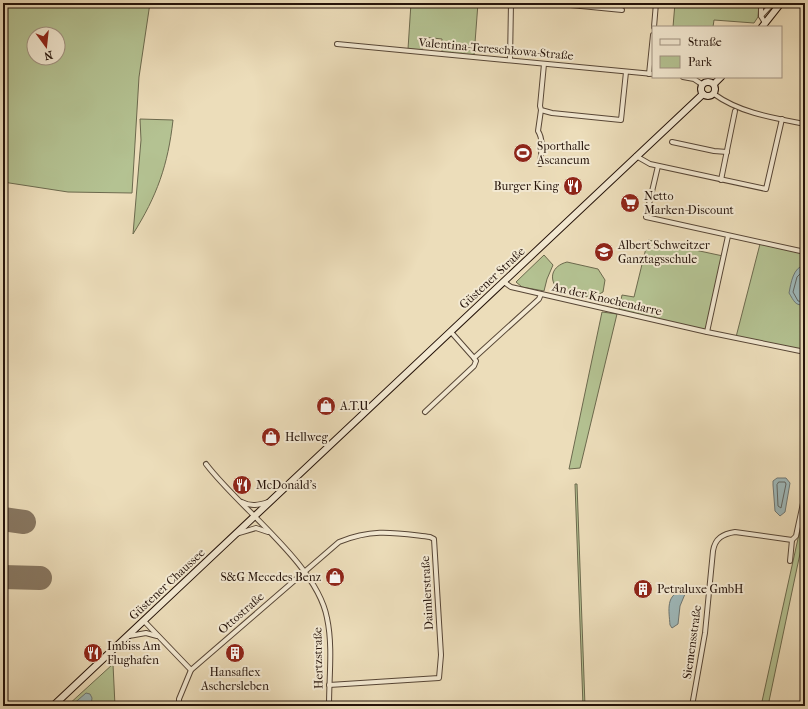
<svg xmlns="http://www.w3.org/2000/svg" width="808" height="709" font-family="'IM FELL French Canon',serif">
  <rect width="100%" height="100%" fill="#ecddba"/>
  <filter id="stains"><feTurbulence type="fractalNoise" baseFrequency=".005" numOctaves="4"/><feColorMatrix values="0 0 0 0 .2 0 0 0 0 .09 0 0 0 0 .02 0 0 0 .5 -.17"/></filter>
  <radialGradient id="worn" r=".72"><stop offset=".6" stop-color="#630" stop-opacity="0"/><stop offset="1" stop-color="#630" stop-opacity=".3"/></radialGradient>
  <!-- green -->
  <g fill="#b4c292" stroke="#6c6a4e" fill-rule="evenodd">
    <path d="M3,3H150L139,77L132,193L68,192L3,182ZM34,34H58V58H34Z"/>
    <path d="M411,3H478L474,56L442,53V39L423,37L422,50L408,49Z"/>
    <path d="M675,3H759L758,17L754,23L714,20L713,27H673Z"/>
    <path d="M140,119L173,120C168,165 157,196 133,234L141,140Z"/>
    <path d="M648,240L723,256L706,331L619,310L622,295L634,297Z"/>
    <path d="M760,244L805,254V351L736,337Z"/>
    <path d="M544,255L553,265L547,279L544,291L522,287L516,282Z"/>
    <path d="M567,262L598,269L605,280L603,292L592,298L558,290C548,278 552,266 567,262Z"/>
    <path d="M602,312L617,314L580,468L569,469Z"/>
    <path d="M575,484H577L585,706H583Z"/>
    <path d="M805,507V544H802L768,706H761Z"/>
    <path d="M113,664L115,706H67Z"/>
  </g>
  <!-- water -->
  <g fill="#9eb9bb" stroke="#6e7774">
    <path d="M805,265V305C795,306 794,301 789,293C791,283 793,267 805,265Z"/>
    <path d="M777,478H786L790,483L785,512L780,516L775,511L773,485V481Z"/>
    <path d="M684,591L685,594L680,606L678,624L672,628L670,625C669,611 665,593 684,591Z"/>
    <path d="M86,693L90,694L92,698L91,706H71Z"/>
  </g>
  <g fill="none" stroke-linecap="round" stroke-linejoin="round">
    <!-- shore -->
    <g stroke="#626662" stroke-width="1">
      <path d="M805,269L797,277L793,292L798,301L805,302"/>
      <path d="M779,482H785L786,484L781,508L778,506L777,485Z"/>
    </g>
    <!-- runway -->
    <g stroke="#887862" stroke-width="24">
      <path d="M3,519L24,522"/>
      <path d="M3,577L40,578"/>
    </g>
    <defs>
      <g id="street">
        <path d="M549,3L581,6L582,3"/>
        <path d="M761,3V16L765,23"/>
        <path d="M240,5V3"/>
        <path d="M581,6L622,10"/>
        <path d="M761,16L773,3"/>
        <path d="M654,27L656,3"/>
        <path d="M337,44L653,74"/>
        <path d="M510,60L511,3"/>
        <path d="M544,64L540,106L541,110L552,113L621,120L626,72"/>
        <path d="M649,74L653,35"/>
        <path d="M683,77L694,79L703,85"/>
        <path d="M714,94C740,113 774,118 805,124"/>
        <path d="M672,142L714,151L727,152"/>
        <path d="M636,156L650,164L766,189L782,119"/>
        <path d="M540,164C541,154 544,140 538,131L541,110"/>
        <path d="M658,166L646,217L805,252"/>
        <path d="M721,180L735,111"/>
        <path d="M504,282L511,287L707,332L805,352"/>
        <path d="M451,332L474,358"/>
        <path d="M707,332L728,236"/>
        <path d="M425,412L474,366L476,361L474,358L539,299L541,294"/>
        <path d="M206,464C239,508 317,564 327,618C333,646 329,677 329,706"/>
        <path d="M242,502C251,507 259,505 268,502"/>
        <path d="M236,534L256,528L268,532"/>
        <path d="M790,561L792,540L796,536L805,494"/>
        <path d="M144,621L191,670"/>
        <path d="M129,636L146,633L157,636"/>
        <path d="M179,706V699L191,670L339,542C374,528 395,533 430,537L434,539L441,655L439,678L329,685"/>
        <path d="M692,706L705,633L713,551C715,538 723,534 735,532L792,540"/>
      </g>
      <g id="secondary">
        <path d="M762,27L781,3"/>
        <circle cx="708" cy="89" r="7"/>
        <path d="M714,84L721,77"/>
        <path d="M53,706L703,94"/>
      </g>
    </defs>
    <!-- street casing -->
    <use href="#street" stroke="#574636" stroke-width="6"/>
    <!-- secondary casing -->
    <use href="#secondary" stroke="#25130a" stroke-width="8"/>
    <!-- street -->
    <use href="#street" stroke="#f3e9d2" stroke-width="4"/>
    <!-- secondary -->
    <use href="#secondary" stroke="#f3e9d2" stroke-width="6"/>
  </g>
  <!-- icons -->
  <defs>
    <symbol id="stadium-disc" viewBox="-11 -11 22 22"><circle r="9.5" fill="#8f2418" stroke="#f3e9d2"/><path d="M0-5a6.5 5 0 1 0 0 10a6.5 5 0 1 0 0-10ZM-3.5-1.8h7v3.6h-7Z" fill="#fff"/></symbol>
    <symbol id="restaurant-disc" viewBox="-11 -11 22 22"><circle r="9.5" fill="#8f2418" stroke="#f3e9d2"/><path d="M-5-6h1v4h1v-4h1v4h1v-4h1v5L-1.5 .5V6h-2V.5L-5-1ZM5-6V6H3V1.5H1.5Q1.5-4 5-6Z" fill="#fff"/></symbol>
    <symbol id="supermarket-disc" viewBox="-11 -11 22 22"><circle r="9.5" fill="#8f2418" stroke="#f3e9d2"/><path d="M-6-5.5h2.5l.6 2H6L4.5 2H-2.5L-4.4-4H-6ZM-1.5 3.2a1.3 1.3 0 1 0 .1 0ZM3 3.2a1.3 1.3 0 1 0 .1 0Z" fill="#fff"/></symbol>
    <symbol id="school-disc" viewBox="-11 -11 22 22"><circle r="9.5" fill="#8f2418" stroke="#f3e9d2"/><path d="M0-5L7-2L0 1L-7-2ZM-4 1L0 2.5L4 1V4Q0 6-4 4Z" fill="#fff"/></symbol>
    <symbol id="shop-disc" viewBox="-11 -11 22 22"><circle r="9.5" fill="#8f2418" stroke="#f3e9d2"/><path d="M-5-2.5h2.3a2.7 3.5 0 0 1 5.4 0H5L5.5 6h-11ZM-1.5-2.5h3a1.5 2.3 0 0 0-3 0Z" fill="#fff"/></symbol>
    <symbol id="building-disc" viewBox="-11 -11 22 22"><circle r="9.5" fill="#8f2418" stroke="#f3e9d2"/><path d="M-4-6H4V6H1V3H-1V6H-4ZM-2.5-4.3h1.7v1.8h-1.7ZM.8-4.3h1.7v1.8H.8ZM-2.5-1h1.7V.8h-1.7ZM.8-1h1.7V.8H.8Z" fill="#fff"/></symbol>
  </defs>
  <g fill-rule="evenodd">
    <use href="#stadium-disc" x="512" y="142" width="22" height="22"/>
    <use href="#restaurant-disc" x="562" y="175" width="22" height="22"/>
    <use href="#supermarket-disc" x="619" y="192" width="22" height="22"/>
    <use href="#school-disc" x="593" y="241" width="22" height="22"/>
    <use href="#shop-disc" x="315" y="395" width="22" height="22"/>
    <use href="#shop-disc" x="260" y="426" width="22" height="22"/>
    <use href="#restaurant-disc" x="231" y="474" width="22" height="22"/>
    <use href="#shop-disc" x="324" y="566" width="22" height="22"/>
    <use href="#building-disc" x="632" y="578" width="22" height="22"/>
    <use href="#restaurant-disc" x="82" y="642" width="22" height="22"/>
    <use href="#building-disc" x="224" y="642" width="22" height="22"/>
  </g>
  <g text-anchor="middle" stroke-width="4" stroke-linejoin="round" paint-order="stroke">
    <!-- street labels -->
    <g font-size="12" fill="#25130a" stroke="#f3e9d2">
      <text transform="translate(496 49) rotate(5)" y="4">Valentina-Tereschkowa-Straße</text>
      <text transform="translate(492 278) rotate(-43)" y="4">Güstener Straße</text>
      <text transform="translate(607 299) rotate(13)" y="4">An der Knochendarre</text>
      <text transform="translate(167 584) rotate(-43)" y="4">Güstener Chaussee</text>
      <text transform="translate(427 593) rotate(-93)" y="4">Daimlerstraße</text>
      <text transform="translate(241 613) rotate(-41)" y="4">Ottostraße</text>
      <text transform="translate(692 642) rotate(-82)" y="4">Siemensstraße</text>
      <text transform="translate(318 658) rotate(-91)" y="4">Hertzstraße</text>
    </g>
    <!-- poi labels -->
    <g font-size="12" fill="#25130a" stroke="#f3e9d2" text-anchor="start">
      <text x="537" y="150">Sporthalle<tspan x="537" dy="14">Ascaneum</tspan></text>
      <text x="559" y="190" text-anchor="end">Burger King</text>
      <text x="644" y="200">Netto<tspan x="644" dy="14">Marken-Discount</tspan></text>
      <text x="618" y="249">Albert Schweitzer<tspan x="618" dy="14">Ganztagsschule</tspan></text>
      <text x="340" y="410">A.T.U</text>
      <text x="285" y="441">Hellweg</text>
      <text x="256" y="489">McDonald's</text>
      <text x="321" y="581" text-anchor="end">S&amp;G Mecedes Benz</text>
      <text x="657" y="593">Petraluxe GmbH</text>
      <text x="107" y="650">Imbiss Am<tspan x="107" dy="14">Flughafen</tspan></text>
      <text x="235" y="676" text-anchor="middle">Hansaflex<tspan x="235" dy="14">Aschersleben</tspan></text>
    </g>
  </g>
  <!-- margin -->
  <rect width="808" height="709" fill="none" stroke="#ecddba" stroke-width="16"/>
  <rect x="4" y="4" width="800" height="701" fill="none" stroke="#25130a" stroke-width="2"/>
  <rect x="8" y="8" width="792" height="693" fill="none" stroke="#25130a"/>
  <!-- legend -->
  <rect x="652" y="26" width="130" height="52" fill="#f3e9d2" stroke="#a19382"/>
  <rect x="660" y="39" width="20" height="6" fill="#f3e9d2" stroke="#a19382"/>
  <text x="688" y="46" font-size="12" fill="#25130a">Straße</text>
  <rect x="660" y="56" width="20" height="12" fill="#b4c292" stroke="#a19382"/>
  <text x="688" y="66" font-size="12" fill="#25130a">Park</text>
  <!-- north arrow -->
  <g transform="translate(46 46) rotate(165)"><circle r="19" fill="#f3e9d2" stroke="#a19382"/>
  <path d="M0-3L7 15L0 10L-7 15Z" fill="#8f2418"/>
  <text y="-6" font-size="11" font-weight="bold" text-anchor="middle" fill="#25130a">N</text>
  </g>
  <rect width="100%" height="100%" filter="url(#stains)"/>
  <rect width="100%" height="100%" fill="url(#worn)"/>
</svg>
